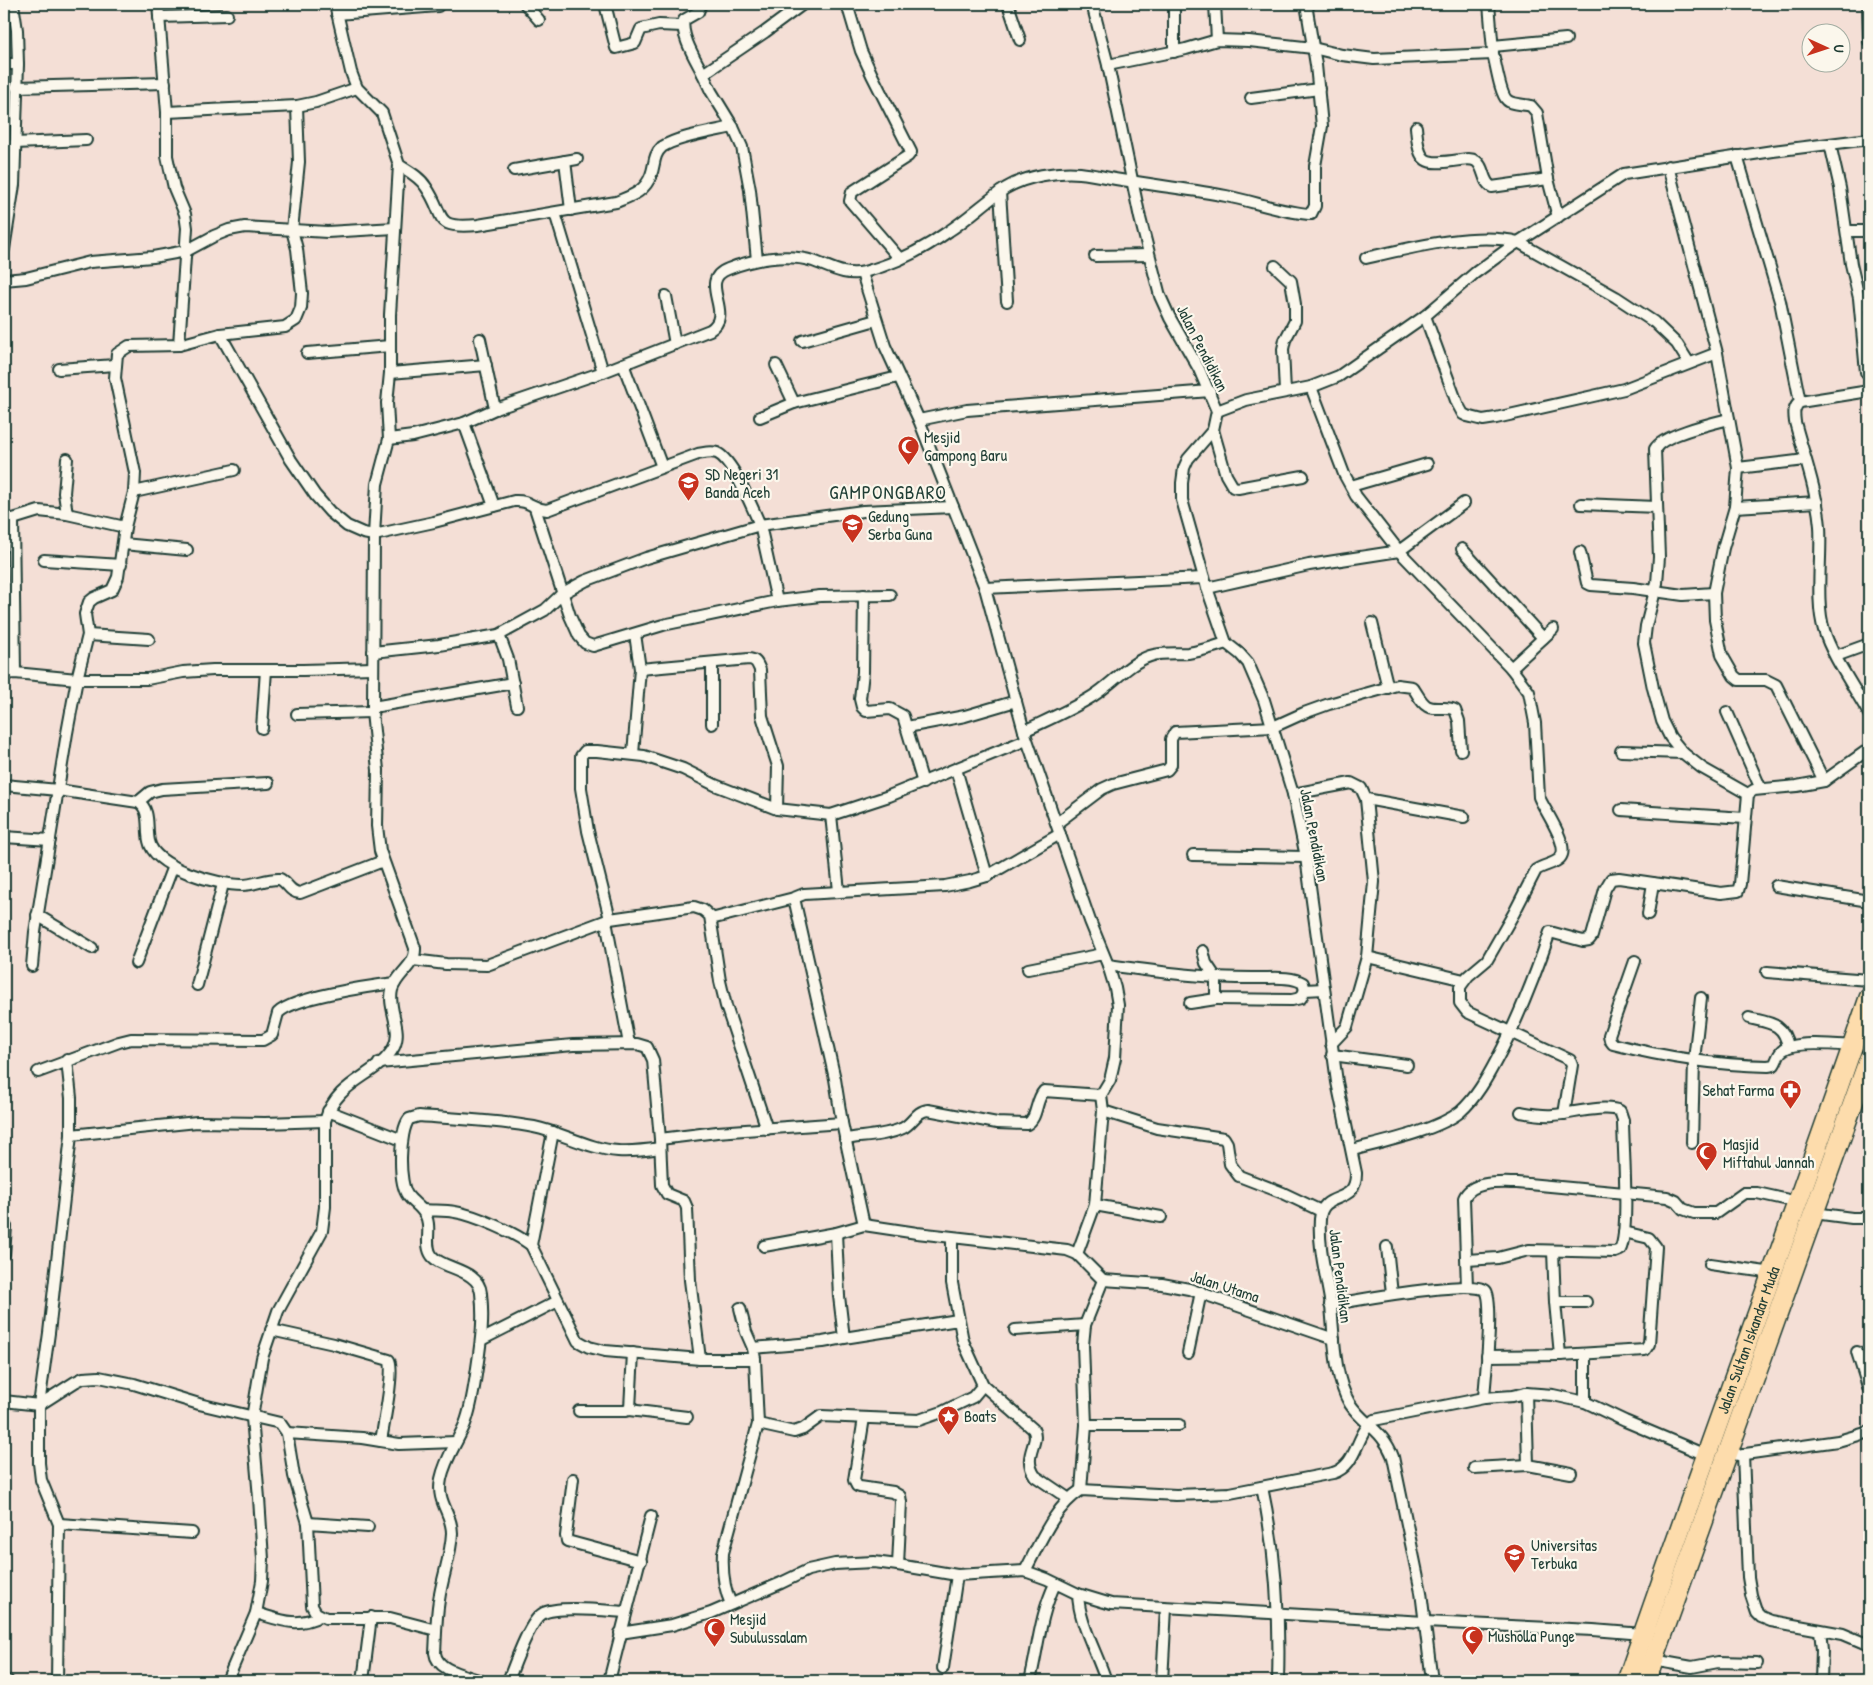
<svg xmlns="http://www.w3.org/2000/svg" width="1873" height="1685" font-family="'Patrick Hand',sans-serif">
  <rect width="100%" height="100%" fill="#f4dfd6"/>
  <filter id="ink" filterUnits="userSpaceOnUse"><feTurbulence type="fractalNoise" baseFrequency=".02" numOctaves="2"/><feDisplacementMap in="SourceGraphic" scale="10" xChannelSelector="R" yChannelSelector="G"/><feConvolveMatrix kernelMatrix="1 2 1 2 8 2 1 2 1" color-interpolation-filters="sRGB"/></filter>
  <g filter="url(#ink)">
    <g fill="none" stroke-linecap="round" stroke-linejoin="round">
      <defs>
        <g id="street">
          <path d="M158,4L167,112V156L174,188L185,214L187,228L179,345"/>
          <path d="M525,4L539,20"/>
          <path d="M605,4L616,48L635,43L641,29L659,25L683,26"/>
          <path d="M701,4L698,12L684,20C680,35 696,60 703,74"/>
          <path d="M847,4L861,51L872,75L911,152L908,156L852,192L850,201L900,259"/>
          <path d="M1008,4L1020,40"/>
          <path d="M1092,4L1108,65L1140,218L1160,296L1170,318L1199,369L1217,411L1213,430L1188,459L1184,468L1182,483V500L1207,588L1226,643L1240,654L1248,663L1254,677L1264,700L1293,794L1306,857L1337,1082L1356,1173C1357,1207 1322,1189 1320,1219C1318,1249 1327,1278 1331,1306C1334,1336 1334,1378 1350,1404C1364,1425 1383,1430 1393,1457L1421,1592L1432,1681"/>
          <path d="M1215,4L1217,40"/>
          <path d="M1489,4L1493,51"/>
          <path d="M1868,4L1869,41"/>
          <path d="M337,14L438,6"/>
          <path d="M159,17L227,15"/>
          <path d="M1493,46L1566,39"/>
          <path d="M1174,52V4"/>
          <path d="M4,64H18"/>
          <path d="M1108,65L1186,49L1217,40L1249,41L1313,48L1342,55L1374,59L1493,54C1496,64 1500,94 1507,100C1512,105 1524,104 1531,106L1537,113L1548,179L1558,217"/>
          <path d="M16,87L165,83"/>
          <path d="M1251,98L1319,89"/>
          <path d="M167,112L297,106L316,102L357,88"/>
          <path d="M1416,127C1419,165 1424,165 1460,160C1466,159 1471,158 1476,161C1485,167 1482,182 1492,187L1548,179"/>
          <path d="M15,143L86,140"/>
          <path d="M1830,144L1840,188L1851,264L1859,298L1866,372"/>
          <path d="M1737,156L1780,301L1800,402"/>
          <path d="M565,161L571,210"/>
          <path d="M399,165C408,171 420,177 426,187C447,217 431,229 478,225L616,202C631,196 645,192 651,175C655,165 653,155 662,147C676,137 715,131 733,127"/>
          <path d="M1668,166L1717,353L1738,468L1735,507L1723,548L1714,593L1715,620L1722,655L1734,676L1739,680H1766L1776,685L1824,781"/>
          <path d="M514,170L577,159"/>
          <path d="M1000,192L1007,301"/>
          <path d="M555,213L603,372"/>
          <path d="M1847,231H1869"/>
          <path d="M4,249L14,185L18,64L17,30L13,4"/>
          <path d="M1095,256L1149,255"/>
          <path d="M1366,258C1409,248 1476,231 1518,242L1616,297L1654,322L1677,344L1689,363"/>
          <path d="M757,260L750,190L742,147L733,127L711,91L703,74L765,32L803,4"/>
          <path d="M1275,266L1291,281L1295,304V321L1285,340L1283,349L1285,392"/>
          <path d="M862,273L885,346L919,420L985,588L1024,731"/>
          <path d="M4,280L26,278L90,262L153,257L186,251L214,236L229,230L245,227L327,232L395,228"/>
          <path d="M666,296L675,344"/>
          <path d="M1425,316L1457,403L1463,414L1467,416L1483,420L1496,418L1624,389L1717,353"/>
          <path d="M220,334L291,460L315,495L330,512L347,526L363,533L374,535L434,522L514,501C531,500 531,509 547,510L698,454C704,453 711,451 717,453C733,460 753,509 760,525L863,511L953,507"/>
          <path d="M480,339L495,409"/>
          <path d="M802,341L876,320"/>
          <path d="M307,353L390,346"/>
          <path d="M623,364L662,467"/>
          <path d="M776,365L794,403"/>
          <path d="M59,369L115,365"/>
          <path d="M390,373L486,365"/>
          <path d="M1311,387L1344,474L1356,496L1399,551L1511,668L1529,692L1535,723L1539,797C1544,810 1571,846 1560,858C1555,864 1543,865 1536,870L1514,913L1487,960L1468,976L1460,987V1003L1467,1012L1570,1060L1572,1065L1564,1114"/>
          <path d="M1869,391L1800,402C1793,407 1794,414 1795,422C1804,456 1817,491 1820,526C1822,557 1815,602 1824,630C1831,655 1856,690 1869,714"/>
          <path d="M1217,411L1246,400L1311,387L1339,376L1425,316L1475,273L1512,246L1624,174L1773,151L1869,139"/>
          <path d="M760,417L794,403L898,377"/>
          <path d="M1729,419C1713,423 1662,435 1655,449L1659,557L1657,583L1646,626L1644,643L1653,688L1662,721L1670,737L1683,753L1702,768L1748,794"/>
          <path d="M919,420L967,410L1210,391"/>
          <path d="M464,423L494,506"/>
          <path d="M1213,430L1226,475L1233,487L1238,488L1303,476"/>
          <path d="M389,439L413,436L464,423L495,409L603,372L710,330C736,314 696,281 728,269C753,259 787,253 813,261C830,267 846,277 864,272C894,264 924,249 949,231C969,218 986,201 1006,188C1026,176 1057,171 1080,173C1098,175 1117,180 1136,182C1166,187 1196,190 1226,196C1247,200 1267,207 1288,211C1296,212 1303,214 1311,214L1315,206V166L1322,126L1316,65L1307,10L1309,4"/>
          <path d="M1738,468L1805,460"/>
          <path d="M1351,486L1427,464"/>
          <path d="M134,492L234,470"/>
          <path d="M1581,504L1657,507"/>
          <path d="M1735,507L1817,502"/>
          <path d="M535,508L570,616L579,636L585,643L593,646L663,625L777,601L820,596L890,595"/>
          <path d="M67,514L64,493L67,459"/>
          <path d="M4,518L13,519L15,673"/>
          <path d="M13,519L39,511L67,514L125,527"/>
          <path d="M123,544L187,550"/>
          <path d="M1462,549L1543,638"/>
          <path d="M1580,552L1587,583L1591,585L1633,588L1683,595L1714,593"/>
          <path d="M44,560L121,565"/>
          <path d="M985,588L1204,578"/>
          <path d="M1207,588L1309,565L1399,551L1464,503"/>
          <path d="M864,595L863,672L860,699L862,707L866,711L890,709L903,716L923,783"/>
          <path d="M1372,623L1388,688"/>
          <path d="M635,634L640,669L749,659C756,660 757,663 760,670L762,716L778,766L777,809L831,815L889,796L1026,740"/>
          <path d="M88,635L149,639"/>
          <path d="M499,635L508,659L517,706"/>
          <path d="M373,652L439,645L499,635L545,610L563,593L585,581L646,558L760,525L777,601"/>
          <path d="M1836,656L1869,644"/>
          <path d="M712,663V724"/>
          <path d="M1511,668L1553,629"/>
          <path d="M4,674L15,673L77,679H147L183,672L213,670H303L373,668"/>
          <path d="M373,707L513,683"/>
          <path d="M1727,712L1761,789"/>
          <path d="M297,714L372,712"/>
          <path d="M907,727L965,716L1016,701"/>
          <path d="M262,728L266,670"/>
          <path d="M1621,751L1683,753"/>
          <path d="M633,754L640,669"/>
          <path d="M956,769L987,876"/>
          <path d="M4,785L58,790L138,802C151,809 146,828 149,841C154,868 218,885 242,885C255,885 267,878 280,879C288,883 289,892 300,893L383,861"/>
          <path d="M1293,794L1351,783L1361,788L1366,799L1374,882L1367,957L1347,1027L1331,1044"/>
          <path d="M1366,799L1464,817"/>
          <path d="M138,802L150,792L162,789L268,783"/>
          <path d="M1621,810L1745,818"/>
          <path d="M831,815L839,891"/>
          <path d="M1057,823L1102,789L1113,784L1167,770L1171,765V739L1175,732L1273,727L1304,713L1329,704L1397,685L1412,687C1417,692 1420,702 1427,706C1435,711 1446,705 1455,710L1459,721L1461,750"/>
          <path d="M4,837L50,840"/>
          <path d="M1193,855L1306,857"/>
          <path d="M1776,886L1869,901"/>
          <path d="M1648,914L1653,883"/>
          <path d="M37,915L92,948"/>
          <path d="M711,919L794,898"/>
          <path d="M606,921L629,1044"/>
          <path d="M1203,951L1206,963L1216,978V999L1292,1000L1301,998L1305,990L1324,989"/>
          <path d="M1367,957L1464,980"/>
          <path d="M413,960L446,964L487,965L610,919"/>
          <path d="M1635,961L1609,1035L1610,1040L1613,1044C1663,1057 1716,1065 1768,1066L1774,1065C1777,1061 1778,1054 1782,1051C1793,1040 1838,1045 1853,1046"/>
          <path d="M136,963L173,866"/>
          <path d="M1108,965C1159,972 1210,979 1261,978C1273,978 1292,976 1303,983L1305,990"/>
          <path d="M32,966L35,932L67,733L77,679L88,635L85,614L89,602L94,598L112,590L118,577L125,527L134,492L135,473L115,378L117,354L129,346L179,345L220,334L285,327L296,320L301,308L302,293L297,249L292,230L299,162L297,106"/>
          <path d="M1028,969L1103,954"/>
          <path d="M1767,972L1869,980"/>
          <path d="M197,985L223,884"/>
          <path d="M1190,1003L1216,999"/>
          <path d="M1749,1018C1770,1023 1784,1023 1788,1047"/>
          <path d="M1332,1055L1407,1065"/>
          <path d="M379,1063L573,1045L637,1044L647,1047L653,1060L660,1139L662,1185L667,1194L684,1201L687,1208L690,1280L700,1359"/>
          <path d="M38,1072L119,1042L131,1039L263,1040L272,1035L278,1013C294,997 370,986 395,983"/>
          <path d="M328,1111L402,1140"/>
          <path d="M1103,1111L1157,1128L1224,1138L1227,1143L1230,1164L1239,1176L1283,1193L1321,1211"/>
          <path d="M842,1123L835,1079L794,898L804,894L945,886L970,881L987,876L1060,834"/>
          <path d="M767,1129L726,1006L720,981L710,916L703,910L694,907L610,919L588,831L581,788V756L585,751H597L644,756L683,769L715,785L777,809"/>
          <path d="M553,1132L531,1245L578,1341L589,1347L605,1351L700,1359H755L758,1424L723,1553C722,1571 723,1587 731,1604"/>
          <path d="M71,1135L197,1122L265,1123L325,1121"/>
          <path d="M660,1139L717,1132L842,1123L864,1225"/>
          <path d="M845,1139C863,1136 886,1136 903,1128C913,1123 916,1111 928,1110L997,1123L1027,1124C1038,1118 1035,1101 1044,1091L1101,1095"/>
          <path d="M1692,1143L1694,1060L1701,998"/>
          <path d="M1352,1150C1382,1142 1436,1131 1460,1112C1476,1098 1487,1078 1497,1059C1519,1018 1535,976 1550,932L1583,941L1589,940L1592,936L1605,889L1611,879L1619,878L1721,893L1738,891L1740,884L1748,794L1754,790L1797,786L1824,781L1869,749"/>
          <path d="M1095,1205L1161,1217"/>
          <path d="M423,1210C434,1211 445,1210 455,1212C475,1215 515,1233 531,1245"/>
          <path d="M1814,1213L1852,1218H1869"/>
          <path d="M4,1225L6,1227L4,1254"/>
          <path d="M836,1233L839,1296L844,1338"/>
          <path d="M952,1238V1283L963,1341L983,1385L1033,1429C1041,1443 1021,1455 1035,1476L1069,1499"/>
          <path d="M764,1246L836,1233L864,1225L917,1233L1067,1250L1077,1254L1103,1280"/>
          <path d="M1387,1247L1392,1294"/>
          <path d="M1553,1251L1555,1302L1560,1355"/>
          <path d="M1077,1254L1095,1205L1103,1111L1101,1095L1110,1080L1115,1058L1118,1005L1115,988L1108,965L1090,921L1024,731C1047,720 1071,710 1093,696C1112,684 1129,663 1150,656C1162,652 1176,654 1188,653C1201,651 1214,647 1226,643"/>
          <path d="M1467,1260L1498,1258L1529,1250L1615,1252L1620,1250C1630,1231 1623,1146 1623,1120L1620,1111C1604,1104 1571,1114 1553,1115C1542,1116 1532,1114 1521,1112"/>
          <path d="M1710,1264L1773,1273"/>
          <path d="M1103,1280L1162,1284L1189,1289L1334,1339"/>
          <path d="M1467,1287L1464,1198C1472,1180 1501,1183 1517,1183L1667,1197L1676,1201L1683,1209L1694,1213H1716L1744,1193H1757L1798,1202"/>
          <path d="M1555,1302H1586"/>
          <path d="M1330,1305C1351,1301 1476,1278 1486,1291C1494,1303 1485,1380 1484,1398"/>
          <path d="M740,1308L746,1332L753,1348"/>
          <path d="M271,1330L334,1344L389,1360C395,1370 383,1427 381,1441"/>
          <path d="M1015,1330L1085,1325"/>
          <path d="M481,1340L558,1301"/>
          <path d="M1857,1352L1869,1390"/>
          <path d="M1188,1353L1201,1292"/>
          <path d="M1585,1354V1402"/>
          <path d="M1487,1356L1560,1355L1645,1350L1649,1344L1656,1247L1649,1238L1624,1232"/>
          <path d="M755,1359L753,1348L823,1342L844,1338L958,1320"/>
          <path d="M1526,1393L1528,1465L1571,1473"/>
          <path d="M4,1401L39,1405L75,1382L83,1378L99,1377L134,1384L199,1404L280,1423L287,1433L294,1476L308,1523L312,1606L316,1613L326,1618H390L436,1630"/>
          <path d="M629,1410L687,1417"/>
          <path d="M579,1411H626L630,1408L633,1353"/>
          <path d="M864,1418L854,1480L857,1486L860,1487L893,1492L900,1496L901,1502L898,1565"/>
          <path d="M758,1424L794,1432L803,1429L821,1416L919,1420L942,1412L973,1397L983,1385"/>
          <path d="M1086,1425H1179"/>
          <path d="M287,1433L362,1438L399,1444L456,1442"/>
          <path d="M1743,1454L1748,1577L1751,1595L1757,1613L1761,1617L1771,1621L1843,1634L1869,1645"/>
          <path d="M1738,1455L1838,1441L1869,1432"/>
          <path d="M1474,1468L1528,1465"/>
          <path d="M573,1479L566,1536L567,1541L641,1561"/>
          <path d="M1262,1487C1276,1552 1280,1616 1278,1681"/>
          <path d="M1081,1490L1086,1425L1083,1345L1085,1325L1103,1280"/>
          <path d="M308,1523L368,1527"/>
          <path d="M59,1524L192,1533"/>
          <path d="M1025,1571C1040,1543 1054,1507 1081,1490L1176,1495L1230,1493L1333,1473C1358,1465 1355,1435 1374,1420L1484,1398L1513,1396L1526,1393L1553,1395L1585,1402L1625,1421L1708,1456"/>
          <path d="M1078,1594C1079,1624 1097,1652 1106,1681"/>
          <path d="M256,1613C281,1620 296,1628 320,1616"/>
          <path d="M1820,1630L1822,1650L1821,1681"/>
          <path d="M620,1633L672,1625L711,1613L781,1583L808,1570L835,1564L853,1563L874,1562L898,1565L957,1575L1025,1571L1047,1579L1078,1594L1111,1604L1425,1622L1593,1630L1643,1634"/>
          <path d="M1653,1660L1692,1667L1718,1662L1757,1663"/>
          <path d="M943,1668L957,1575"/>
          <path d="M4,1680L8,1681"/>
          <path d="M57,1681L59,1524L41,1480L39,1463V1405L49,1333L71,1135V1098L67,1060"/>
          <path d="M227,1681L256,1613L262,1581L263,1559L259,1498L252,1418L258,1381L262,1358L278,1311L322,1231L325,1207V1121C337,1079 378,1077 394,1047C403,1028 387,1009 392,990C396,974 416,966 415,948L380,851L377,826L378,770L372,712L373,707L374,535L377,484L389,439L387,403L390,373V315L399,165L382,113L357,88L351,72L335,4"/>
          <path d="M363,1681L371,1617"/>
          <path d="M481,1681C466,1675 437,1671 435,1653C436,1636 436,1618 439,1600C442,1578 451,1556 452,1533C452,1512 436,1503 441,1479C445,1459 457,1443 465,1424C472,1406 474,1387 477,1368C481,1341 484,1321 481,1293C479,1269 442,1269 432,1256C424,1245 431,1231 427,1219C424,1208 414,1204 408,1196C398,1183 399,1132 409,1119L419,1116C458,1119 496,1120 534,1127C563,1133 589,1149 618,1151C632,1152 647,1150 660,1148"/>
          <path d="M508,1681C514,1666 529,1622 542,1614C556,1605 608,1611 626,1612"/>
          <path d="M609,1681L651,1516"/>
          <path d="M1030,1681C1038,1648 1040,1615 1055,1584"/>
          <path d="M1162,1681L1166,1608"/>
        </g>
        <g id="highway">
          <path id="s1" d="M1627,1681C1705,1453 1791,1227 1869,998"/>
          <path d="M1646,1681L1869,1059"/>
        </g>
      </defs>
      <!-- street casing -->
      <use href="#street" stroke="#1f3d34" stroke-width="14"/>
      <!-- highway casing -->
      <use href="#highway" stroke="#1f3d34" stroke-width="22"/>
      <!-- street -->
      <use href="#street" stroke="#fbf7ec" stroke-width="10"/>
      <!-- highway -->
      <use href="#highway" stroke="#fddcac" stroke-width="19"/>
    </g>
  </g>
  <!-- icons -->
  <defs>
    <symbol id="mosque-pin" viewBox="-11 -11 22 30"><path d="M0 17L-7.5 6A9.5 9.5 0 1 1 7.5 6Z" fill="#c8321e" stroke="#fbf7ec"/><path d="M3.5-4.9A6 6 0 1 0 3.5 4.9A5 5 0 1 1 3.5-4.9Z" fill="#fff"/></symbol>
    <symbol id="school-pin" viewBox="-11 -11 22 30"><path d="M0 17L-7.5 6A9.5 9.5 0 1 1 7.5 6Z" fill="#c8321e" stroke="#fbf7ec"/><path d="M0-5L7-2L0 1L-7-2ZM-4 1L0 2.5L4 1V4Q0 6-4 4Z" fill="#fff"/></symbol>
    <symbol id="pharmacy-pin" viewBox="-11 -11 22 30"><path d="M0 17L-7.5 6A9.5 9.5 0 1 1 7.5 6Z" fill="#c8321e" stroke="#fbf7ec"/><path d="M-2-6h4v4h4v4h-4v4h-4v-4h-4v-4h4Z" fill="#fff"/></symbol>
    <symbol id="sight-pin" viewBox="-11 -11 22 30"><path d="M0 17L-7.5 6A9.5 9.5 0 1 1 7.5 6Z" fill="#c8321e" stroke="#fbf7ec"/><path d="M0-6L1.8-2.2L6-1.7L2.9 1.2L3.7 5.4L0 3.3L-3.7 5.4L-2.9 1.2L-6-1.7L-1.8-2.2Z" fill="#fff"/></symbol>
    <symbol id="university-pin" viewBox="-11 -11 22 30"><path d="M0 17L-7.5 6A9.5 9.5 0 1 1 7.5 6Z" fill="#c8321e" stroke="#fbf7ec"/><path d="M0-5L7-2L0 1L-7-2ZM-4 1L0 2.5L4 1V4Q0 6-4 4Z" fill="#fff"/></symbol>
  </defs>
  <g fill-rule="evenodd">
    <use href="#mosque-pin" x="896" y="434" width="25" height="34"/>
    <use href="#school-pin" x="676" y="470" width="25" height="34"/>
    <use href="#school-pin" x="840" y="512" width="25" height="34"/>
    <use href="#pharmacy-pin" x="1778" y="1078" width="25" height="34"/>
    <use href="#mosque-pin" x="1694" y="1140" width="25" height="34"/>
    <use href="#sight-pin" x="936" y="1404" width="25" height="34"/>
    <use href="#university-pin" x="1502" y="1542" width="25" height="34"/>
    <use href="#mosque-pin" x="702" y="1616" width="25" height="34"/>
    <use href="#mosque-pin" x="1460" y="1624" width="25" height="34"/>
  </g>
  <g text-anchor="middle" stroke-width="4.5" stroke-linejoin="round" paint-order="stroke">
    <!-- street labels -->
    <g font-size="16" fill="#1f3d34" stroke="#fbf7ec">
      <text transform="translate(1203 348) rotate(63)" y="6">Jalan Pendidikan</text>
      <text transform="translate(1315 835) rotate(79)" y="6">Jalan Pendidikan</text>
      <text transform="translate(1341 1276) rotate(83)" y="6">Jalan Pendidikan</text>
      <text transform="translate(1225 1286) rotate(18)" y="6">Jalan Utama</text>
      <text dy="6" stroke="none"><textPath href="#s1" startOffset="362">Jalan Sultan Iskandar Muda</textPath></text>
    </g>
    <!-- poi labels -->
    <g font-size="16" fill="#1f3d34" stroke="#fbf7ec" text-anchor="start">
      <text x="924" y="443">Mesjid<tspan x="924" dy="18">Gampong Baru</tspan></text>
      <text x="705" y="480">SD Negeri 31<tspan x="705" dy="18">Banda Aceh</tspan></text>
      <text x="868" y="522">Gedung<tspan x="868" dy="18">Serba Guna</tspan></text>
      <text x="1774" y="1096" text-anchor="end">Sehat Farma</text>
      <text x="1723" y="1150">Masjid<tspan x="1723" dy="18">Miftahul Jannah</tspan></text>
      <text x="964" y="1422">Boats</text>
      <text x="1531" y="1551">Universitas<tspan x="1531" dy="18">Terbuka</tspan></text>
      <text x="730" y="1625">Mesjid<tspan x="730" dy="18">Subulussalam</tspan></text>
      <text x="1488" y="1642">Musholla Punge</text>
    </g>
    <!-- quarter labels -->
    <g font-size="19" letter-spacing="1" fill="#1f3d34" stroke="#fbf7ec">
      <text x="888" y="499">GAMPONGBARO</text>
    </g>
  </g>
  <!-- margin -->
  <rect width="1873" height="1685" fill="none" stroke="#fbf7ec" stroke-width="20"/>
  <rect x="10" y="10" width="1853" height="1665" fill="none" stroke="#1f3d34" stroke-width="2" filter="url(#ink)"/>
  <!-- north arrow -->
  <g transform="translate(1826 48) rotate(93)"><circle r="24" fill="#fbf7ec" stroke="#a3ada2"/>
  <path d="M0-4L9 19L0 12L-9 19Z" fill="#c8321e"/>
  <text y="-8" font-size="14" font-weight="bold" text-anchor="middle" fill="#1f3d34">U</text>
  </g>
</svg>
